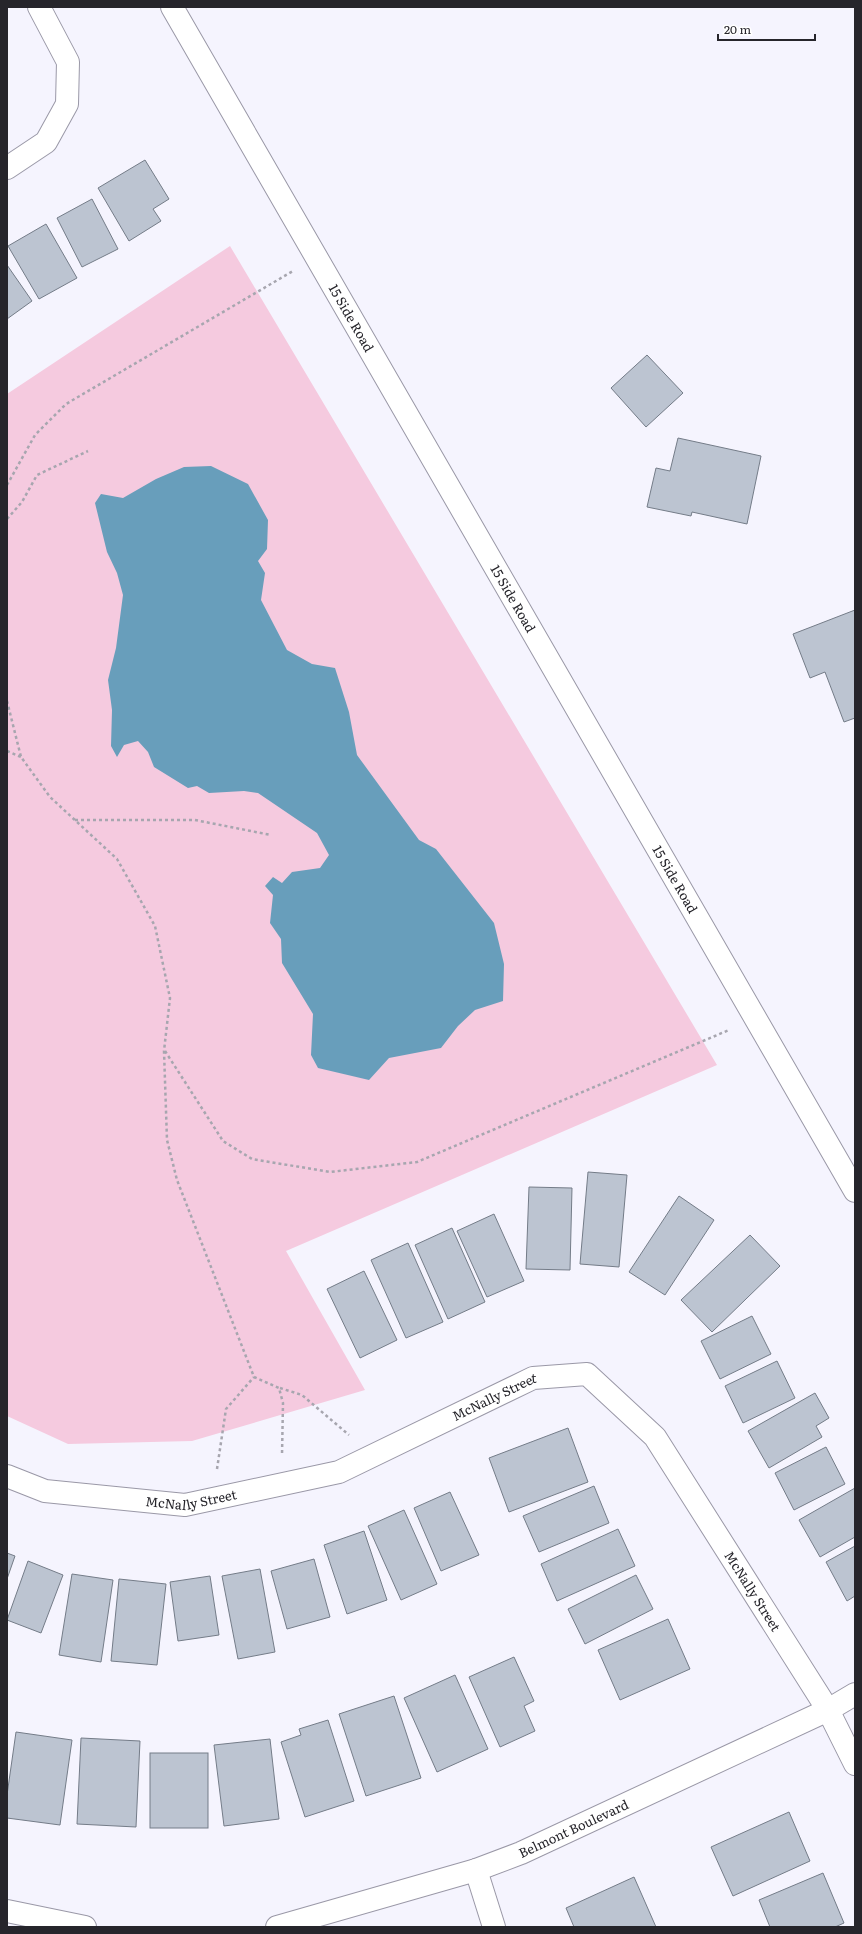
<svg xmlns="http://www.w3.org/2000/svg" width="862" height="1934" font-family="Literata,serif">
  <rect width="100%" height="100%" fill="#f5f4fe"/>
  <!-- green -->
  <path fill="#f5cadf" d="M230,246L717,1065L286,1251L365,1390L192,1441L68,1444L7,1416V394Z"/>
  <!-- water -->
  <path fill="#689ebb" d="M211,466L248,484L268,520L267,549L258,561L265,573L261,600L287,650L312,664L335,668L349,712L357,755L419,840L436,849L494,923L504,964L503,1001L475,1010L458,1026L441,1048L389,1058L369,1080L318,1068L311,1055L313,1014L282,963L281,939L270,923L273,895L265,886L273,877L282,883L292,872L320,868L329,855L317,833L258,793L244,791L209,793L197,786L188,788L154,767L148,752L138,741L124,745L117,757L111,746L112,710L108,680L116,648L123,595L117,573L107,552L95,503L101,494L123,498L156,479L184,467Z"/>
  <!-- building -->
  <g fill="#bcc4d1" stroke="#747c88">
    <path d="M145,160L169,199L153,209L161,221L129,241L98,188Z"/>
    <path d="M92,199L118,249L82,267L57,218Z"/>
    <path d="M46,224L77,278L39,299L8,246Z"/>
    <path d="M7,265L32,301L7,319Z"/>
    <path d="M647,355L683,393L646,427L611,388Z"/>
    <path d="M678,438L761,456L747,524L692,512L691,516L647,507L656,468L670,471Z"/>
    <path d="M855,610V718L844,722L825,672L810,678L793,634Z"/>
    <path d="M588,1172L627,1175L619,1267L580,1264Z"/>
    <path d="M529,1187L572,1188L570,1270L526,1269Z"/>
    <path d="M679,1196L714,1220L665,1295L629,1272Z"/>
    <path d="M494,1214L524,1281L487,1297L457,1231Z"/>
    <path d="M452,1228L485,1302L448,1319L415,1245Z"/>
    <path d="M750,1235L780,1266L712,1332L681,1300Z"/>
    <path d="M408,1243L443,1322L406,1338L371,1260Z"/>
    <path d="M364,1271L397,1340L360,1358L327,1289Z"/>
    <path d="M752,1316L771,1354L720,1379L701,1341Z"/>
    <path d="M777,1361L795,1398L743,1423L725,1386Z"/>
    <path d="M815,1393L829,1418L816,1426L822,1437L769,1468L748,1431Z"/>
    <path d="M568,1428L588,1482L509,1512L489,1458Z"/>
    <path d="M826,1447L845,1484L794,1510L775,1473Z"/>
    <path d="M594,1486L609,1523L539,1552L523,1516Z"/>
    <path d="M855,1488V1537L820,1557L799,1520Z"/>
    <path d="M450,1492L479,1555L441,1571L414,1508Z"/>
    <path d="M404,1510L437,1584L401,1600L368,1526Z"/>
    <path d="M618,1529L635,1566L557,1601L541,1564Z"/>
    <path d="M364,1531L387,1600L347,1614L324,1545Z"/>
    <path d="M855,1546V1596L847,1601L826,1562Z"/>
    <path d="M7,1553L15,1556L7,1579Z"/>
    <path d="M314,1559L330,1617L287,1629L271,1571Z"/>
    <path d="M28,1561L63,1575L41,1633L7,1620Z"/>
    <path d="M260,1569L275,1652L238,1659L222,1576Z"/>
    <path d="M72,1574L113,1580L101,1662L59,1655Z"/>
    <path d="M636,1575L653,1609L585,1644L568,1609Z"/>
    <path d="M210,1576L219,1635L178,1641L170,1582Z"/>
    <path d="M119,1579L166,1584L157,1665L111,1661Z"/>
    <path d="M668,1619L690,1669L620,1700L598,1650Z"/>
    <path d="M514,1657L534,1701L524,1706L535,1731L500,1747L469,1677Z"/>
    <path d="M455,1675L488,1749L437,1772L404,1698Z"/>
    <path d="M394,1696L421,1778L366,1796L339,1714Z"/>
    <path d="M328,1720L354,1801L305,1817L281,1742L301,1735L299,1729Z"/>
    <path d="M16,1732L72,1740L60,1825L7,1818V1795Z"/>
    <path d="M81,1738L140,1741L136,1827L77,1824Z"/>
    <path d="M270,1739L279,1819L224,1826L214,1745Z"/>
    <rect x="150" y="1753" width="58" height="75"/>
    <path d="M789,1812L810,1861L733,1896L711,1847Z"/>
    <path d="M823,1873L844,1923L835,1927H770L759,1900Z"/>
    <path d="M634,1877L656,1927H574L566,1908Z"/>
  </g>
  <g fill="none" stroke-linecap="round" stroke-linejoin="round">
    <defs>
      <g id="minor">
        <path d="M7,168L46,142L67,104L68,62L39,7"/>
        <path id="s1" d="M7,1476L45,1491L185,1505L339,1472L533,1378L587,1374L655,1437L828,1710L855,1764"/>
        <path d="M476,1870L494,1927"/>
      </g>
      <g id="tertiary">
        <path id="s2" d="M172,7L855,1191"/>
        <path d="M7,1911L85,1927"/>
        <path id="s3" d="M277,1927L476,1870L521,1853L828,1710L855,1694"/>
      </g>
    </defs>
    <!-- minor casing -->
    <use href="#minor" stroke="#9a98a7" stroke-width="24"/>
    <!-- tertiary casing -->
    <use href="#tertiary" stroke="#9a98a7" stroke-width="24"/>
    <!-- path -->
    <g stroke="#a7a6af" stroke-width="2.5" stroke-dasharray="3 3" stroke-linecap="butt">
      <path d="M7,485L35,435L66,404L293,271"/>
      <path d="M7,519L22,502L37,475L88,451"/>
      <path d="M7,701L21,757L50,797L117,859L155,926L170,998L164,1051L167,1140L177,1180L254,1377L279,1388L283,1403L282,1455"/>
      <path d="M7,751L21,757"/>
      <path d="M75,820H195L271,835"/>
      <path d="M165,1051L223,1141L252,1159L330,1172L417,1162L729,1030"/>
      <path d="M280,1388L302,1395L349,1435"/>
      <path d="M217,1469L226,1409L254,1377"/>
    </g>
    <!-- minor -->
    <use href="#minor" stroke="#fff" stroke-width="22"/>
    <!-- tertiary -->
    <use href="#tertiary" stroke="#fff" stroke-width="22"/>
  </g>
  <g text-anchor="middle" stroke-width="3" stroke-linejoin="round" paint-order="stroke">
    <!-- street labels -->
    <g font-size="13" fill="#26252b" stroke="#fff">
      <text dy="5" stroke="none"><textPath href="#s2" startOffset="359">15 Side Road</textPath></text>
      <text dy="5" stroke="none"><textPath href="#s2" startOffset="683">15 Side Road</textPath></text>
      <text dy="5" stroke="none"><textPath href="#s2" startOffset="1007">15 Side Road</textPath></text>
      <text dy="5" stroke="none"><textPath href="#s1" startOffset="512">McNally Street</textPath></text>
      <text dy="5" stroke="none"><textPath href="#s1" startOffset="188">McNally Street</textPath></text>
      <text dy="5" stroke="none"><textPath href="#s1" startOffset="884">McNally Street</textPath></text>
      <text dy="5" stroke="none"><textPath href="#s3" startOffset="313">Belmont Boulevard</textPath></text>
    </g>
  </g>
  <!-- border -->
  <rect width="862" height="1934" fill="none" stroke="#26252b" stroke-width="16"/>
  <!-- scale -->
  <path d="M718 34v6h97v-6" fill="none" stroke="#26252b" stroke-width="2"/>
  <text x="724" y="34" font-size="12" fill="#26252b" stroke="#ffffff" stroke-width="3" paint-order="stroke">20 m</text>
</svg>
